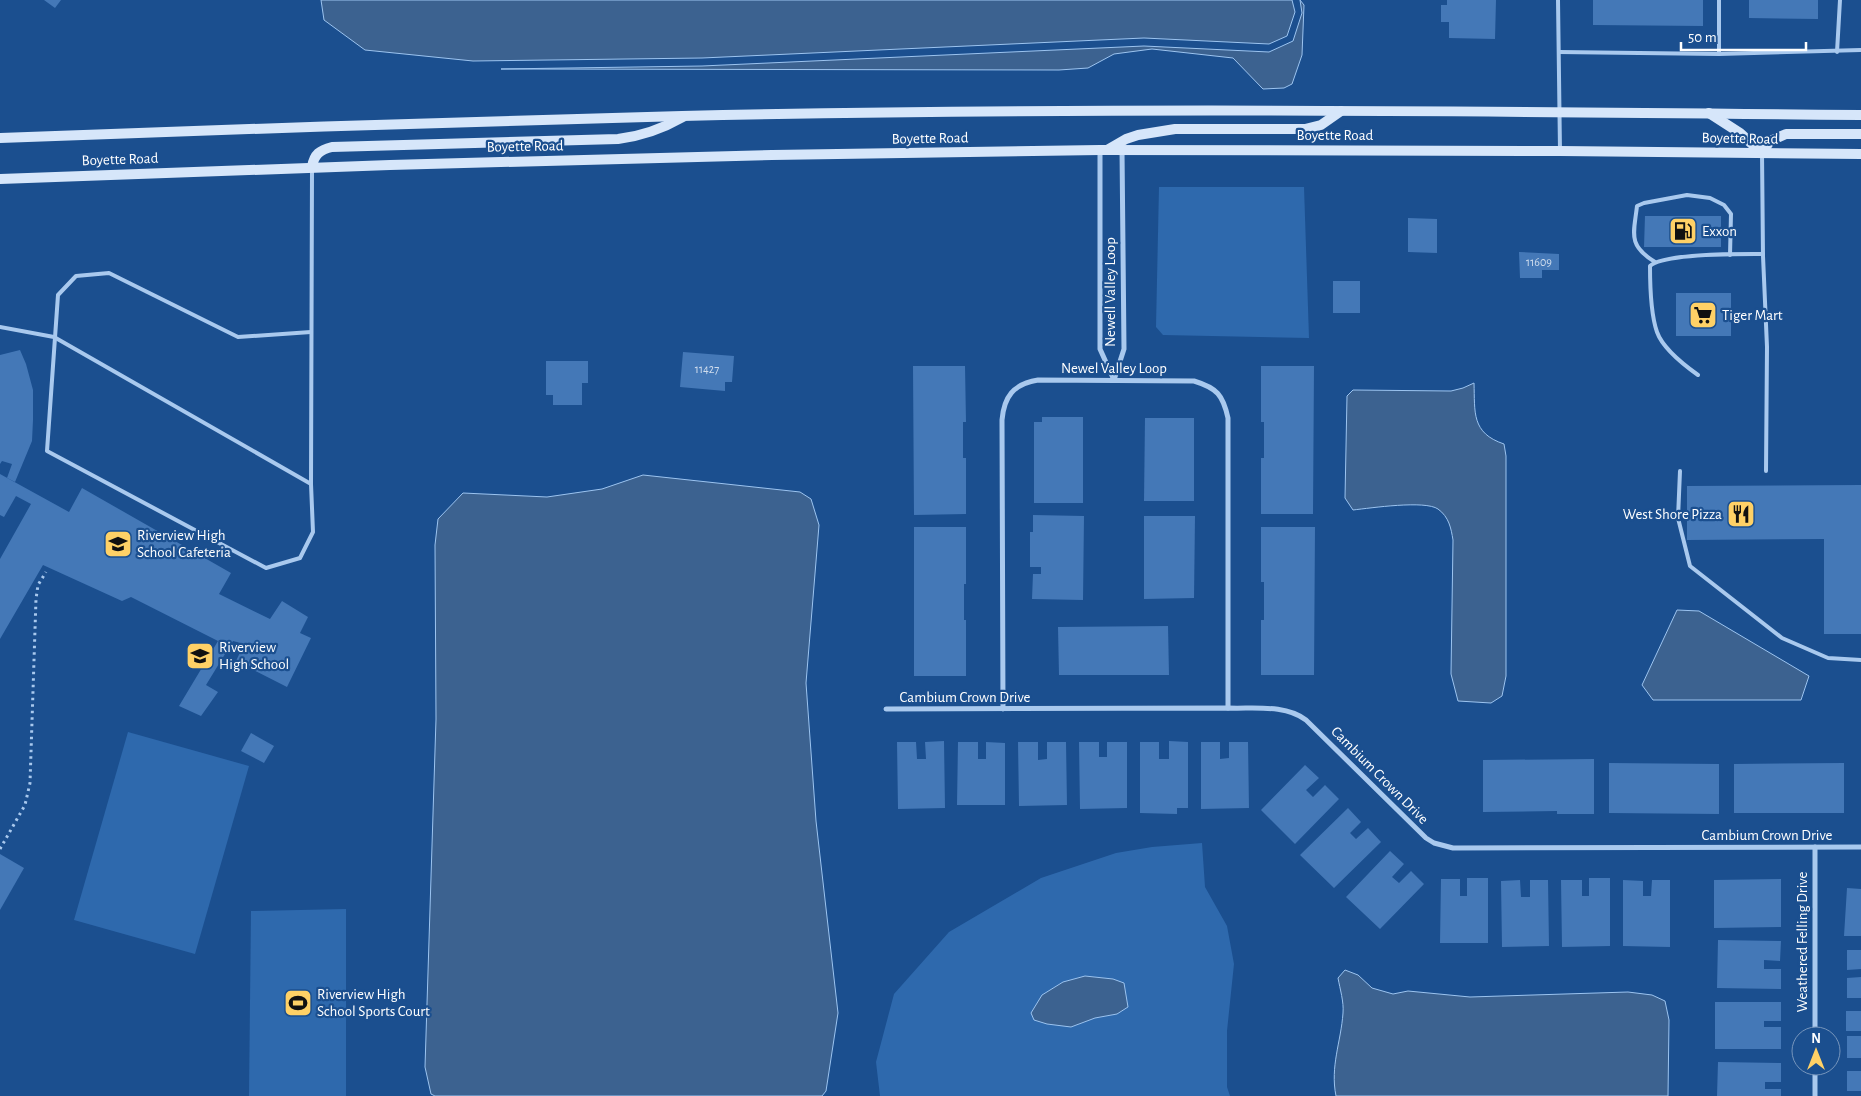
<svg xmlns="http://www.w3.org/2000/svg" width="1861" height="1096" font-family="'Alegreya Sans',sans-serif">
  <rect width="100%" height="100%" fill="#1b4f8f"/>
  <!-- green -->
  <g fill="#2e69ad" fill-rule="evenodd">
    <path d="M1159,187H1304L1309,338L1163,335L1156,327Z"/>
    <path d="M128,732L249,766L195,954L74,920Z"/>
    <path d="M1202,843L1205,887L1227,926L1234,964L1227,1031V1087L1230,1096H880L876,1062L894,994L949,932L1041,878L1116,853L1152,847ZM1085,976L1113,979L1124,983L1117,1014L1095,1018L1071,1027L1042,995L1063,982Z"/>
    <path d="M346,909V1096H249L251,911Z"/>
  </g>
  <!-- water -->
  <g fill="#3c6290" stroke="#9cc4f0">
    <path d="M321,0H1292L1295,12L1287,36L1269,44L1144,38L702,58L473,61L365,50L324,20Z"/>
    <path d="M1300,0L1304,5L1302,55L1292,84L1284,88L1263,89L1233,58L1152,49L1114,54L1088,68L1059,70L501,69L702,66L1144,46L1269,52L1293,41L1302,13Z"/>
    <path d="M1474,383C1475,412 1471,433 1504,444L1506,456V676L1502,696L1491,703L1458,701L1451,674L1453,540C1451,528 1449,517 1438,509C1425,500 1371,508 1353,510L1345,498L1347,396L1353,390L1451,391L1463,388Z"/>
    <path d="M643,475L800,492L811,499L819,525L806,683L816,821L838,1013L826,1091L822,1096H435L431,1094L425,1067L436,719L435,545L438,519L463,493L547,497L602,489Z"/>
    <path d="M1677,610L1699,611L1809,676L1801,700H1653L1642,685Z"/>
    <path d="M1345,970L1358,975L1372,988L1393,994L1408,991L1470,997L1628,992L1652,995L1665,1001L1669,1020L1668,1096H1336C1330,1066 1341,1042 1343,1013C1344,1002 1340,989 1338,978Z"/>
    <path d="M1085,976L1113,979L1124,983L1128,1007L1117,1014L1095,1018L1071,1027L1047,1024L1034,1020L1031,1013L1042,995L1063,982Z"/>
  </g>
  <!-- building -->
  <g fill="#4478b7">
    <path d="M44,0H61L55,8Z"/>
    <path d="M1447,0H1496L1495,39L1449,38V22H1441V5H1447Z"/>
    <path d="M1593,0H1703V26L1593,25Z"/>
    <path d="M1749,0H1818V19L1749,18Z"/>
    <path d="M1645,216H1721V247H1644Z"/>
    <path d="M1408,218L1437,219V253L1408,252Z"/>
    <path d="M1519,252L1559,254V270H1542V278H1520Z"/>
    <rect x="1333" y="281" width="27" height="32"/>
    <rect x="1676" y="293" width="55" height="43"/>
    <path d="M20,350L26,364L33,390V420L32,441L15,482L7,478L12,464L2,461L0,464V355Z"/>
    <path d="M683,352L734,356L732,382H725V391L680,387Z"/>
    <path d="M546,361H588V383H582V405H553V395H546Z"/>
    <path d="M913,366H965L966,422H963V458H966V514L914,515Z"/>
    <path d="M1261,366H1314L1313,514H1261V458H1264V422H1261Z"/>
    <path d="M1042,417H1083V503H1034V422H1042Z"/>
    <path d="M1145,418H1194V501H1144Z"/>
    <path d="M0,474L69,512L82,488L231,573L219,594L270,619L282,601L308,617L300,633L311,638L287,687L236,661L244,644L233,641L206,685L218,692L201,716L179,706L218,641L131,597L122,601L43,565L0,639V559L31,504L16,496L4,517L0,515Z"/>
    <path d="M1861,485V634H1824V539L1687,540V486Z"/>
    <path d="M1033,515L1084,516L1083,600L1032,599L1033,574H1041V567H1030V532H1033Z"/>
    <path d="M1144,516H1195L1194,598L1144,599Z"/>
    <path d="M914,527H966V584H964V620H966V676H914Z"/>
    <path d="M1261,527H1315L1314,675H1261V620H1264V582H1261Z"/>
    <path d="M1168,626L1169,675H1059L1058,627Z"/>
    <path d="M251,733L274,746L264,763L241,751Z"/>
    <path d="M944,741L945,808L898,809L897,742H916L917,759H926L925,742Z"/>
    <path d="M1169,741L1188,742V808H1177V814L1140,813V742H1159V759H1169Z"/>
    <path d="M958,742H978V759H986V742L1005,743V805H957Z"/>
    <path d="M1018,742H1038V760L1047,759V742H1066L1067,805L1019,806Z"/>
    <path d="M1079,742H1099V757H1107V742H1127V808L1080,809Z"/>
    <path d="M1201,742H1220V759L1229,758V742H1248L1249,808L1201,809Z"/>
    <path d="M1594,759V814H1557V811L1483,812V760Z"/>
    <path d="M1609,763L1719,764V814L1609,813Z"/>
    <path d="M1844,763V813H1734V764Z"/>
    <path d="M1305,765L1319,778L1306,790L1313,797L1325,785L1339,799L1295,844L1261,810Z"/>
    <path d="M1348,808L1361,822L1350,833L1356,839L1368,828L1381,842L1334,888L1300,855Z"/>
    <path d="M1390,851L1404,864L1392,877L1399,883L1411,871L1424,884L1380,929L1346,897Z"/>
    <path d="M0,854L24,868L0,910Z"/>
    <path d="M1467,878H1488V943H1440L1441,879H1460V896H1467Z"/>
    <path d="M1589,878H1610V946L1562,947L1561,880H1582V896H1589Z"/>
    <path d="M1781,879V927L1714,928V880Z"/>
    <path d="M1520,880L1521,897H1530V880H1548L1549,946L1502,947L1501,881Z"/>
    <path d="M1623,880L1643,881V896H1651L1652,880H1670V947L1623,946Z"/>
    <path d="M1847,888L1861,889V936H1844Z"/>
    <path d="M1718,940L1781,941L1780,961L1764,960V969H1781V989L1717,988Z"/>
    <path d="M1847,950H1861V969L1847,970Z"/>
    <path d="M1861,977V998H1847V978Z"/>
    <path d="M1715,1002H1781V1021H1764V1027H1781V1049H1715Z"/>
    <rect x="1846" y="1011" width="15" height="20"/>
    <rect x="1847" y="1036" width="14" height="22"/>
    <path d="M1718,1062L1781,1063V1082H1765V1089H1781V1096H1717Z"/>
    <rect x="1847" y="1071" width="14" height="20"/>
  </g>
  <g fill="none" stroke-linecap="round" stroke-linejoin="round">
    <!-- path -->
    <path stroke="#a9c9ee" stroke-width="3" stroke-dasharray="2.5 4" stroke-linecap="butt" d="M0,849L25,805L30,783L36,599L38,585L46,572"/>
    <!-- service -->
    <g stroke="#a9c9ee" stroke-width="4">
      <path d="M1558,0L1560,151"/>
      <path d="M1719,0V54"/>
      <path d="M1559,52L1719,54L1861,50"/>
      <path d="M1837,52L1840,0"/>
      <path d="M1762,153L1763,256L1767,347L1766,471"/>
      <path d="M1655,262C1627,245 1634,233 1637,206L1644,203L1687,195L1710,198L1724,205L1731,214L1730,255"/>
      <path d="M0,327L54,337L311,484L312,170"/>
      <path d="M1698,375C1684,365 1663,349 1657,332C1651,315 1650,284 1650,266C1664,253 1740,254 1763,254"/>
      <path d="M1680,471L1678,518L1690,566L1782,638L1828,658L1861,660"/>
      <path d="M311,484L313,532L300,558L266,568L47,451L58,295L76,276L109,273L238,337L311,332"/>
    </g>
    <!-- minor -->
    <g stroke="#a9c9ee" stroke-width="5">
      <path d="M1100,150V349L1114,380"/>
      <path d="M1114,380L1124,349L1122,150"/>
      <path d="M886,709L1228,708C1254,709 1285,704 1306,720L1426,838L1434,843L1453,848L1861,847"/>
      <path d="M1003,709L1002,420C1004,397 1013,384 1038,380L1194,381C1217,388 1223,395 1228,418V708"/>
      <path d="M1815,847V1036"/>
      <path d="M1815,1066V1096"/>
    </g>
    <!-- secondary -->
    <g stroke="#d6e6fa" stroke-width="10">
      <path d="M1709,113L1740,133L1762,153"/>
      <path d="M0,138C227,129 455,122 682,116C1075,107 1468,111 1861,115"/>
      <path d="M1107,150L1126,139L1138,135L1175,129H1305L1321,125L1341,111"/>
      <path d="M1762,153L1770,141L1786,134H1861"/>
      <path d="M312,167C314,154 320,150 332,147L618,139C643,136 662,129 683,117"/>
      <path d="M0,179L390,165L772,155L1100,150L1560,151L1861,154"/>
    </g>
  </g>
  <!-- icons -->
  <defs>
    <symbol id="fuel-square" viewBox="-11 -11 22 22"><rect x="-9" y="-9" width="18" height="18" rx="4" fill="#ffd166" stroke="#1b4f8f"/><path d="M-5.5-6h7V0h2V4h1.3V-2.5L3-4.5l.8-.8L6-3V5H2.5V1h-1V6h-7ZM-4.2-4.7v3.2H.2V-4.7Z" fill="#111"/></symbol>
    <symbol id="supermarket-square" viewBox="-11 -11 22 22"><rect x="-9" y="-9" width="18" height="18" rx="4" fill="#ffd166" stroke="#1b4f8f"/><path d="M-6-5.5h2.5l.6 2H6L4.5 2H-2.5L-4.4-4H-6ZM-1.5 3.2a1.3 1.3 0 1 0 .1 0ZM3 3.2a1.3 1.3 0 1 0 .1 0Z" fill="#111"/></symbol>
    <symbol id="restaurant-square" viewBox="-11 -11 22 22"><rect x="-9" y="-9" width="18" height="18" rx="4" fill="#ffd166" stroke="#1b4f8f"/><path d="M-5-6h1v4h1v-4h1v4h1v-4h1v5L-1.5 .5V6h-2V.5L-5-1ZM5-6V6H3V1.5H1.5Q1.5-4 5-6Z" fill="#111"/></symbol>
    <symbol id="school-square" viewBox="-11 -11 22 22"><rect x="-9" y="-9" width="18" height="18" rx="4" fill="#ffd166" stroke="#1b4f8f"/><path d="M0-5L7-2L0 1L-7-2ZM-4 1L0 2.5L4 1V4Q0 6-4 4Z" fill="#111"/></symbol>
    <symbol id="stadium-square" viewBox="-11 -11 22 22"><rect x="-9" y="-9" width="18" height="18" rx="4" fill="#ffd166" stroke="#1b4f8f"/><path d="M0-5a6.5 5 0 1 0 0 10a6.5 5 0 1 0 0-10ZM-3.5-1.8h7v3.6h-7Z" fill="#111"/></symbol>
  </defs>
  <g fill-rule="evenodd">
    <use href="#fuel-square" x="1667" y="215" width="32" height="32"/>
    <use href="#supermarket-square" x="1687" y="299" width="32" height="32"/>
    <use href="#restaurant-square" x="1725" y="498" width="32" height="32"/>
    <use href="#school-square" x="102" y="528" width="32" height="32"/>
    <use href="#school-square" x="184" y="640" width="32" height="32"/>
    <use href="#stadium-square" x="282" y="987" width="32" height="32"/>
  </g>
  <g text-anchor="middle" stroke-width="4.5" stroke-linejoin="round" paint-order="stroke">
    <!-- number labels -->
    <g font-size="12" fill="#d0dded">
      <text x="1539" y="266">11609</text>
      <text x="707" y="373">11427</text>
    </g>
    <!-- street labels -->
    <g font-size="15" fill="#fff" stroke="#1b4f8f">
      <text x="1335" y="140">Boyette Road</text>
      <text transform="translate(930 138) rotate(-1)" y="5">Boyette Road</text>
      <text transform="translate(1740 138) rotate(1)" y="5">Boyette Road</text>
      <text transform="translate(525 146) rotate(-1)" y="5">Boyette Road</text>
      <text transform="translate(120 159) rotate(-2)" y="5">Boyette Road</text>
      <text transform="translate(1110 292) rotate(-90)" y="5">Newell Valley Loop</text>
      <text x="1114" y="373">Newel Valley Loop</text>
      <text x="965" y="702">Cambium Crown Drive</text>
      <text transform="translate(1380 775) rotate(45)" y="5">Cambium Crown Drive</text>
      <text x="1767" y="840">Cambium Crown Drive</text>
      <text transform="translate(1802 942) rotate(-90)" y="5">Weathered Felling Drive</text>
    </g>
    <!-- poi labels -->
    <g font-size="15" fill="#fff" stroke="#1b4f8f" text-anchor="start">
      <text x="1702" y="236">Exxon</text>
      <text x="1722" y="320">Tiger Mart</text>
      <text x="1722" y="519" text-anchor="end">West Shore Pizza</text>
      <text x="137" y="540">Riverview High<tspan x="137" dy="17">School Cafeteria</tspan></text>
      <text x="219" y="652">Riverview<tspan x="219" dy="17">High School</tspan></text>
      <text x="317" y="999">Riverview High<tspan x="317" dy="17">School Sports Court</tspan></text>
    </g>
  </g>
  <!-- north arrow -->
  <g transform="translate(1816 1051)"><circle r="24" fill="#1b4f8f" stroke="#7695bc"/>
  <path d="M0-4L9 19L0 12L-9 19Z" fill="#ffd166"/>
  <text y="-8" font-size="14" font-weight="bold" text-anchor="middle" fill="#ffffff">N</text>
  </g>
  <!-- scale -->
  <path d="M1681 42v8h125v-8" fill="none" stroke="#ffffff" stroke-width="2.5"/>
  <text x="1688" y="42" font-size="15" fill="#ffffff" stroke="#1b4f8f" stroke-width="4" paint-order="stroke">50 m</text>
</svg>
